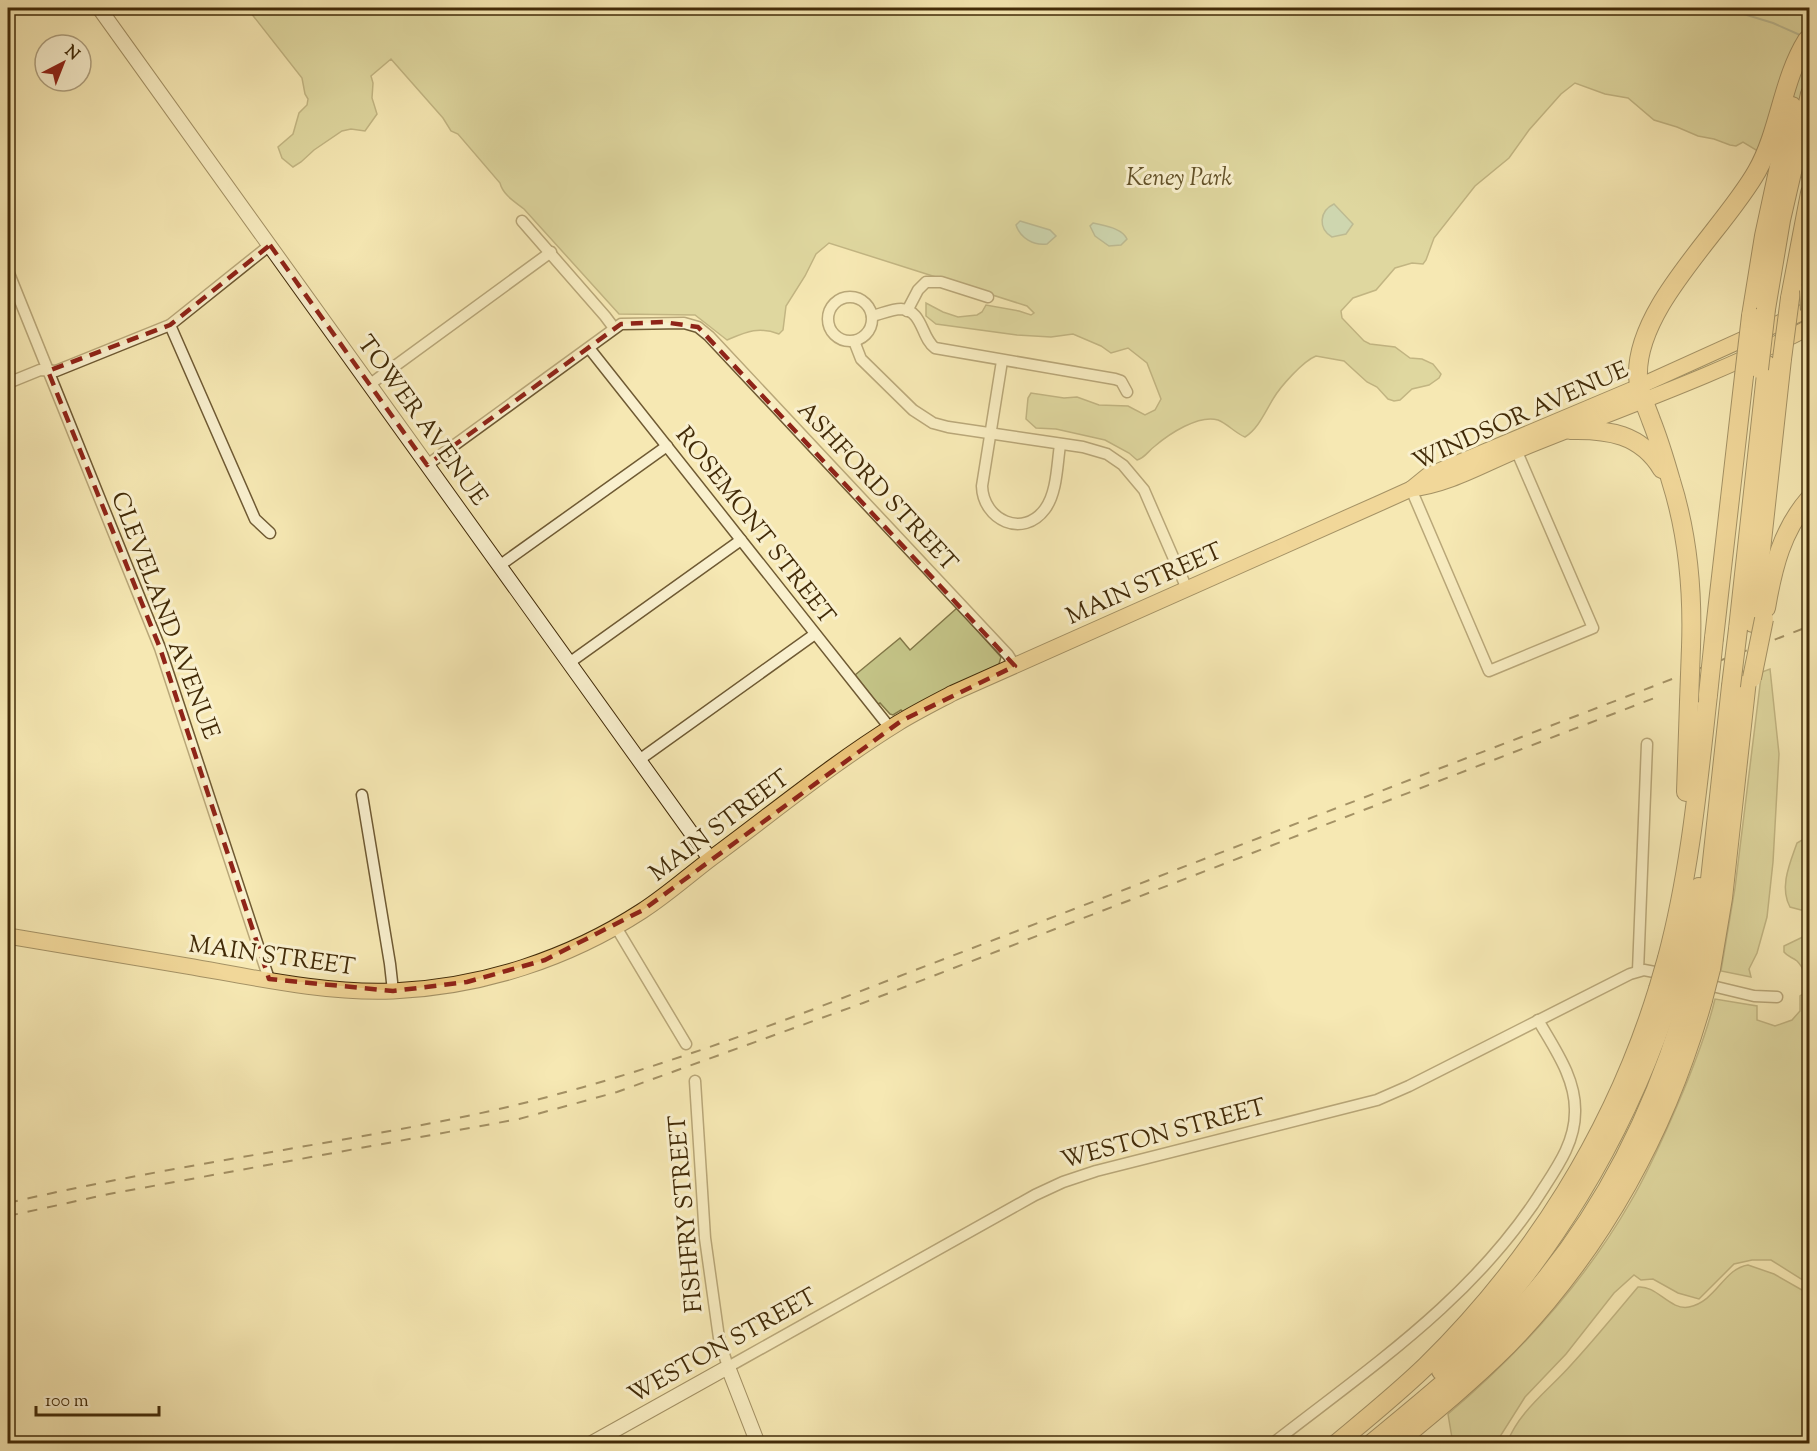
<svg xmlns="http://www.w3.org/2000/svg" width="1817" height="1451" font-family="'Sorts Mill Goudy',serif">
  <rect width="100%" height="100%" fill="#f6e8b3"/>
  <filter id="stains"><feTurbulence type="fractalNoise" baseFrequency=".00333" numOctaves="4"/><feColorMatrix values="0 0 0 0 .2 0 0 0 0 .09 0 0 0 0 .02 0 0 0 .5 -.17"/></filter>
  <radialGradient id="worn" r=".72"><stop offset=".6" stop-color="#630" stop-opacity="0"/><stop offset="1" stop-color="#630" stop-opacity=".3"/></radialGradient>
  <!-- green -->
  <g fill="#c4c487" stroke="#837848" stroke-width="1.5">
    <path d="M247,8H1809V182L1743,142L1736,146L1730,145L1714,139L1698,136L1677,127L1654,120L1628,98L1605,94L1575,83L1561,94L1529,130L1509,158L1475,186L1434,238L1426,260L1423,264L1412,263L1395,268L1376,290L1353,298L1341,311L1342,318L1364,341L1370,344L1395,347L1410,358L1422,359L1433,364L1441,374L1439,378L1429,385L1412,389L1400,400L1394,401L1388,399L1377,387L1367,382L1344,361L1316,356C1303,361 1280,387 1273,399C1265,412 1258,429 1245,437C1235,433 1228,424 1218,420C1199,414 1169,434 1155,446C1148,451 1145,458 1137,460L1129,453L1105,440L1056,429L1036,428L1026,419L1028,398L1031,393L1064,398L1077,397L1099,405L1128,406L1145,415L1155,410L1161,399L1147,363L1128,348L1111,353L1101,346L1073,334L1051,337L1017,335L936,324L926,316V303L943,312L958,317L977,315L982,312L986,305L1019,311L1031,315L1034,313L1027,306L829,243L816,254L805,276L786,306L783,330L779,334C758,326 746,332 727,340L695,315L619,314L524,209C515,202 503,195 500,183L458,134L451,131L443,118L391,59L371,76L373,83L372,98L377,114L365,131L351,129L342,131L314,150L301,162L293,167L282,158L278,147L293,134L299,113L307,105L308,99L305,94L302,78Z"/>
    <path d="M957,608L1001,657L999,664L903,712L901,710L893,715L890,714L880,703L878,704L855,675L900,638L910,650Z"/>
    <path d="M1770,669L1779,754L1773,862L1767,917L1757,953L1749,969L1751,977L1721,971L1735,888L1760,685L1762,672Z"/>
    <path d="M1809,836V909L1801,910L1790,907C1779,887 1790,863 1797,843Z"/>
    <path d="M1809,934V1284L1771,1260H1752L1734,1264L1699,1299L1678,1293L1653,1279L1641,1280L1634,1275L1614,1293L1566,1354L1525,1397L1496,1443H1467L1452,1438L1448,1414C1520,1353 1584,1283 1631,1201C1649,1171 1663,1138 1677,1106C1692,1071 1706,1036 1715,999L1757,1006V1020L1775,1026L1792,1020L1800,1011V996L1809,990C1807,980 1805,969 1797,961C1792,957 1788,957 1784,952V946Z"/>
    <path d="M1748,1265L1774,1274L1809,1294V1443H1507C1519,1411 1549,1390 1571,1365C1594,1340 1616,1313 1638,1287C1657,1285 1670,1311 1689,1307C1717,1301 1723,1269 1748,1265Z"/>
  </g>
  <!-- water -->
  <g fill="#9dc0ab" stroke="#79846a" stroke-width="1.5">
    <path d="M1334,204L1353,224L1346,234L1332,237C1318,229 1319,211 1334,204Z"/>
    <path d="M1020,221L1050,230L1056,236L1047,244C1034,246 1020,238 1016,225Z"/>
    <path d="M1093,223C1105,226 1122,228 1127,239L1121,245L1109,246L1095,236L1090,226Z"/>
  </g>
  <g fill="none" stroke-linecap="round" stroke-linejoin="round">
    <!-- stream -->
    <path stroke="#79846a" stroke-width="2" d="M1724,8L1773,23L1800,35"/>
    <defs>
      <g id="street">
        <path d="M522,221L605,316L614,328"/>
        <path d="M8,271L160,648L269,979"/>
        <circle cx="850" cy="319" r="22"/>
        <path d="M907,311L918,290L926,282H941L988,297"/>
        <path d="M872,316C881,314 892,309 901,309C923,310 921,338 935,348L1115,379L1121,381L1127,392"/>
        <path d="M170,325L255,519L270,533"/>
        <path d="M854,341L861,359L913,410L933,423L948,427L1083,447L1107,454L1123,465L1144,490L1187,589"/>
        <path d="M589,348L890,728"/>
        <path d="M1002,361L982,486C983,520 1023,539 1045,509C1057,493 1057,465 1060,445"/>
        <path d="M8,383L40,370L56,371L170,325L270,245"/>
        <path d="M369,385L551,252"/>
        <path d="M427,465L621,324L684,323L698,327L709,336L1008,655L1015,666"/>
        <path d="M1411,489L1489,671L1593,628L1514,445"/>
        <path d="M499,566L667,446"/>
        <path d="M569,663L741,540"/>
        <path d="M639,760L815,634"/>
        <path d="M362,795L390,964L393,991"/>
        <path d="M616,927L686,1044"/>
        <path d="M1638,971L1647,744"/>
        <path d="M1704,984L1754,996L1777,997"/>
        <path d="M695,1081L705,1238L719,1338L728,1367L1035,1195L1063,1182L1096,1171L1377,1100L1409,1086L1630,974L1644,970L1665,974"/>
        <path d="M1272,1444C1372,1366 1477,1296 1545,1186C1560,1163 1575,1140 1575,1112C1576,1078 1554,1048 1538,1020"/>
      </g>
      <g id="secondary">
        <path d="M99,8L710,859"/>
        <path d="M590,1444L728,1367L758,1444"/>
      </g>
      <g id="primary">
        <path d="M1411,489C1450,485 1487,462 1523,448C1619,409 1717,375 1810,327"/>
        <path d="M8,936C67,946 127,956 187,966C251,977 328,994 393,991C482,987 568,959 642,911C667,895 689,875 713,857C774,812 833,763 898,723C916,712 934,703 953,693L1380,503L1411,489L1427,476L1631,390L1810,309"/>
      </g>
      <g id="highway">
        <path d="M1790,298L1810,193"/>
        <path d="M1766,309L1781,220L1810,94"/>
        <path d="M1751,316L1764,236L1792,106"/>
        <path d="M1570,430C1608,429 1641,434 1662,469"/>
        <path d="M1766,608C1773,567 1782,530 1810,498"/>
        <path d="M1753,623L1782,359"/>
        <path d="M1738,629L1767,365"/>
        <path d="M1714,638L1744,376"/>
        <path d="M1691,647C1693,590 1688,535 1671,481C1665,460 1659,440 1651,420C1646,406 1639,392 1638,377C1635,307 1724,230 1757,171C1780,130 1782,80 1807,40"/>
        <path d="M1686,792L1689,702"/>
        <path d="M1667,958C1690,872 1698,784 1708,695"/>
        <path d="M1681,961L1699,887"/>
        <path d="M1696,965L1708,898L1731,686"/>
        <path d="M1711,969L1723,898L1747,680"/>
        <path d="M1441,1371C1548,1265 1626,1135 1672,992"/>
        <path d="M1336,1444C1366,1419 1397,1394 1426,1366C1533,1261 1614,1132 1658,989"/>
        <path d="M1371,1444C1417,1406 1463,1369 1504,1326C1594,1233 1653,1119 1688,996"/>
        <path d="M1395,1444C1434,1412 1473,1380 1508,1345C1602,1248 1667,1129 1703,1000"/>
      </g>
    </defs>
    <!-- street casing -->
    <use href="#street" stroke="#6f5a33" stroke-width="13"/>
    <!-- secondary casing -->
    <use href="#secondary" stroke="#422b08" stroke-width="16"/>
    <!-- primary casing -->
    <use href="#primary" stroke="#422b08" stroke-width="17"/>
    <!-- highway casing -->
    <use href="#highway" stroke="#422b08" stroke-width="20"/>
    <!-- street -->
    <use href="#street" stroke="#f9f0ce" stroke-width="10"/>
    <!-- secondary -->
    <use href="#secondary" stroke="#f9f0ce" stroke-width="14"/>
    <!-- primary -->
    <use href="#primary" stroke="#ebc47a" stroke-width="15"/>
    <!-- highway -->
    <use href="#highway" stroke="#ebc47a" stroke-width="18"/>
    <!-- rail -->
    <g stroke="#422b08" stroke-width="2" stroke-dasharray="10 10" stroke-linecap="butt">
      <path d="M8,1203C161,1167 318,1147 472,1115C589,1090 703,1051 814,1009L1810,626"/>
      <path d="M8,1216L109,1194L519,1119L617,1092L863,1003L1657,697"/>
    </g>
    <defs>
      <g id="highway-bridge">
        <path d="M1809,290L1810,310"/>
        <path d="M1782,359L1790,298"/>
        <path d="M1759,369L1766,309"/>
        <path d="M1744,376L1751,316"/>
        <path d="M1752,678L1764,619"/>
        <path d="M1731,686L1738,629"/>
        <path d="M1708,695L1714,638"/>
        <path d="M1689,702L1691,647"/>
        <path d="M1658,989L1667,958"/>
        <path d="M1672,992L1681,961"/>
        <path d="M1688,996L1696,965"/>
        <path d="M1703,1000L1711,969"/>
      </g>
    </defs>
    <!-- highway-bridge casing -->
    <use href="#highway-bridge" stroke="#422b08" stroke-width="20" stroke-linecap="butt"/>
    <!-- highway-bridge -->
    <use href="#highway-bridge" stroke="#ebc47a" stroke-width="18"/>
  </g>
  <!-- marked area -->
  <path d="M0 0H1817V1451H0ZM270,245L427,465L621,324L663,322L698,327L1015,666L901,721L643,910L545,960L467,982L393,991L269,979L160,648L48,371L170,325Z" fill="#f6e8b3" fill-opacity=".55" fill-rule="evenodd"/>
  <path fill="none" stroke="#8f2418" stroke-width="4.5" stroke-dasharray="12 8" stroke-linejoin="round" d="M270,245L427,465L621,324L663,322L698,327L1015,666L901,721L643,910L545,960L467,982L393,991L269,979L160,648L48,371L170,325Z"/>
  <g text-anchor="middle" stroke-width="6" stroke-linejoin="round" paint-order="stroke">
    <!-- park labels -->
    <g font-size="24" font-style="italic" fill="#625128" stroke="#f9f0ce">
      <text x="1179" y="185">Keney Park</text>
    </g>
    <!-- street labels -->
    <g font-size="24" fill="#422b08" stroke="#f9f0ce">
      <text transform="translate(1520 415) rotate(-24)" y="8">WINDSOR AVENUE</text>
      <text transform="translate(423 420) rotate(54)" y="8">TOWER AVENUE</text>
      <text transform="translate(878 486) rotate(47)" y="8">ASHFORD STREET</text>
      <text transform="translate(756 525) rotate(52)" y="8">ROSEMONT STREET</text>
      <text transform="translate(1144 583) rotate(-24)" y="8">MAIN STREET</text>
      <text transform="translate(166 615) rotate(69)" y="8">CLEVELAND AVENUE</text>
      <text transform="translate(719 825) rotate(-37)" y="8">MAIN STREET</text>
      <text transform="translate(272 955) rotate(8)" y="8">MAIN STREET</text>
      <text transform="translate(1163 1133) rotate(-15)" y="8">WESTON STREET</text>
      <text transform="translate(685 1214) rotate(-95)" y="8">FISHFRY STREET</text>
      <text transform="translate(722 1345) rotate(-29)" y="8">WESTON STREET</text>
    </g>
  </g>
  <!-- margin -->
  <rect width="1817" height="1451" fill="none" stroke="#f6e8b3" stroke-width="30"/>
  <rect x="9" y="9" width="1799" height="1433" fill="none" stroke="#422b08" stroke-width="3"/>
  <rect x="15" y="15" width="1787" height="1421" fill="none" stroke="#422b08" stroke-width="1.5"/>
  <!-- north arrow -->
  <g transform="translate(63 63) rotate(42)"><circle r="28" fill="#f9f0ce" stroke="#b0a17f" stroke-width="1.5"/>
  <path d="M0-4.5L10 22L0 15L-10 22Z" fill="#8f2418"/>
  <text y="-9" font-size="16" font-weight="bold" text-anchor="middle" fill="#422b08">N</text>
  </g>
  <!-- scale -->
  <path d="M36 1406v9h123v-9" fill="none" stroke="#422b08" stroke-width="3"/>
  <text x="45" y="1406" font-size="18" fill="#422b08" stroke="#f9f0ce" stroke-width="4.5" paint-order="stroke">100 m</text>
  <rect width="100%" height="100%" filter="url(#stains)"/>
  <rect width="100%" height="100%" fill="url(#worn)"/>
</svg>
